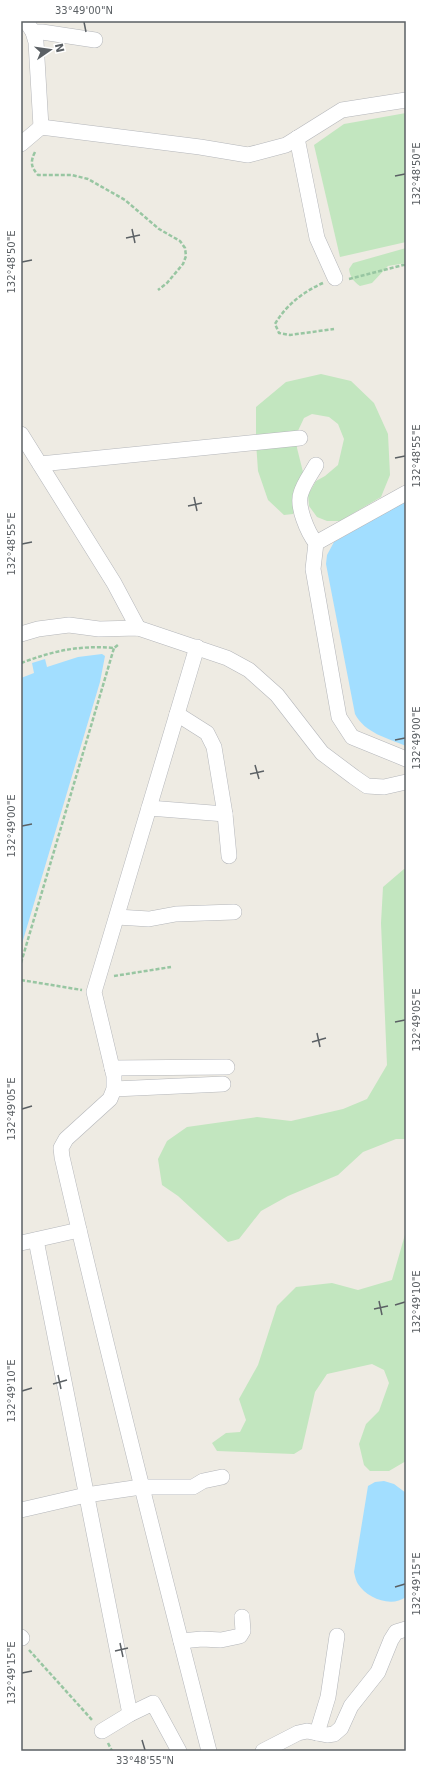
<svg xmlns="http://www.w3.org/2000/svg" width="427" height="1772" font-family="'DejaVu Sans',sans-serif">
  <rect width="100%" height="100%" fill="#eeebe3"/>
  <!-- green -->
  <g fill="#c2e6bf">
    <path d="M406,113V242L340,257L314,145L344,124Z"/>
    <path d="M406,248V263L388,266L372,283L360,286C353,281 350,277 349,269L353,263Z"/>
    <path d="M321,374L351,381L374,403L388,434L390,475L381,497L340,521H327L317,517L309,506L308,495L316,481L325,476L338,465L344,439L338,424L329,417L312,414L304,418L296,435L297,448L303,472L297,506L293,514L284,515L268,500L258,471L256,442V407L286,382Z"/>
    <path d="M404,869H406V1139H396L363,1152L338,1175L288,1196L261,1211L239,1239L228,1242L178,1196L162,1185L158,1159L167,1141L187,1127L257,1117L291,1121L343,1109L367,1099L387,1065L381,923L383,887Z"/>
    <path d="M406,1231V1461L389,1471H370L364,1465L359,1444L366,1424L379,1411L389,1383L384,1370L372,1364L327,1374L315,1392L302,1449L294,1454L217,1451L212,1443L226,1433L240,1432L246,1420L239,1399L258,1365L277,1306L296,1287L332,1283L358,1290L392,1280Z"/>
  </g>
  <!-- water -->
  <g fill="#a2deff">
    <path d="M406,501V746C387,738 365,733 355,714L326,564L327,555L334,542Z"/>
    <path d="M102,654L105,656L100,682L21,947V678L34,673L32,663L45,659L47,667L78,657Z"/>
    <path d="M384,1481L394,1484L406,1493V1597C391,1608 367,1598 358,1584C356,1581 355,1576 354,1572L368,1486L375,1482Z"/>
  </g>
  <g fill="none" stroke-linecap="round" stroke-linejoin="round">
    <defs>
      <g id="minor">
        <path d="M26,21L33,32L36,42L41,127"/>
        <path d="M33,32H42L95,40"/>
        <path d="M297,138L317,238L335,278"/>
        <path d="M21,144L41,127L200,147L248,155L286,145L342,110L406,100"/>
        <path d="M21,434L114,583L138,628"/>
        <path d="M40,464L300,438"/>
        <path d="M406,493L316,543L313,569L339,717L352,737L406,759"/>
        <path d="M316,543C308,533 296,506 301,493C304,483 311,474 316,465"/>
        <path d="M21,634L38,629L69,625L99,629L138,628L227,658L249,670L277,695L322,753L354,777L367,786L384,787L406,782"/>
        <path d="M197,647L94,992L114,1076V1089L110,1099L66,1139L61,1148L62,1157C108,1356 158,1553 209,1751"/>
        <path d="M177,714L207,733L214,747L225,814L229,856"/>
        <path d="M149,808L225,814"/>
        <path d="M117,917L149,919L176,914L234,912"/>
        <path d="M112,1068L227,1067"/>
        <path d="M114,1089L223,1084"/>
        <path d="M36,1240L130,1714"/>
        <path d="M21,1243L79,1230"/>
        <path d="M21,1510L86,1495L141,1487H193L203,1481L222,1477"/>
        <path d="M21,1637L22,1638"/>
        <path d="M181,1641L202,1639L221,1640L240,1636L243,1631L242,1617"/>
        <path d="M102,1731L130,1714L153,1703L179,1751"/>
        <path d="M317,1733L328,1697L337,1636"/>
        <path d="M263,1751L298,1733L307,1731L327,1735L334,1734L341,1728L351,1706L378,1672L391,1640L396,1632L406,1629"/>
      </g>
    </defs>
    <!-- minor casing -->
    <use href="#minor" stroke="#b4b6ba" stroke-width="16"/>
    <!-- path -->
    <g stroke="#98c6a2" stroke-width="2.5" stroke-dasharray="4 2" stroke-linecap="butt">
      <path d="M35,152C30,162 31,167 38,175H72L88,179L125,200L159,229L180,241L185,248L186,256L183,264L167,283L158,290"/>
      <path d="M349,279L403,265H406"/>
      <path d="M323,283C303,292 286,305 275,324L279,333L290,335L334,329"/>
      <path d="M21,663C53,651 79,645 114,648L119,644"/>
      <path d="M21,963L114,648"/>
      <path d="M114,976L171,967"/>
      <path d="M21,980L82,990"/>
      <path d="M29,1650L93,1721"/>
      <path d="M108,1743L112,1751"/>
    </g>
    <!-- minor -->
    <use href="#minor" stroke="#fff" stroke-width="15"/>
  </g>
  <!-- ticks -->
  <path fill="none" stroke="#5b6064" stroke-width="1.5" d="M84,22L86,32M395,176L405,174M132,229L135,243M126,238L140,235M22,262L32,260M395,458L405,456M194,497L197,511M188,506L202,503M22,544L32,542M395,740L405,738M255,765L259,779M250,774L264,771M22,826L32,824M395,1022L405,1020M317,1033L320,1047M312,1042L326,1038M22,1109L32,1106M379,1301L382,1315M395,1305L405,1302M374,1309L388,1306M58,1375L61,1389M53,1384L67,1380M22,1391L32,1388M395,1587L405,1584M120,1643L123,1657M115,1651L128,1648M22,1673L32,1671M142,1740L145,1750"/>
  <!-- border -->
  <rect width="427" height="1772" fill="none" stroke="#ffffff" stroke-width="44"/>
  <!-- north arrow -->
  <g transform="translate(50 50) rotate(77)" stroke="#ffffff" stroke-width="3" paint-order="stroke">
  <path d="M0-3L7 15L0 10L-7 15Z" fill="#5b6064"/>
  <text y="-6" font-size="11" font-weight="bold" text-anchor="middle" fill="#5b6064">N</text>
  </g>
  <rect x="22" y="22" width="383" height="1728" fill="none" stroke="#5b6064" stroke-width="1.5"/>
  <g font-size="10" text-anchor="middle" fill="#5b6064">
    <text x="84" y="14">33°49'00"N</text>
    <text transform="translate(416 174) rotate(-90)" y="4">132°48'50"E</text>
    <text transform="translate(11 262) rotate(-90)" y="4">132°48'50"E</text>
    <text transform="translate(416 456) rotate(-90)" y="4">132°48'55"E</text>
    <text transform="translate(11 544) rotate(-90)" y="4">132°48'55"E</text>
    <text transform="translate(416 738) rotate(-90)" y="4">132°49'00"E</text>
    <text transform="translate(11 826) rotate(-90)" y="4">132°49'00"E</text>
    <text transform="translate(416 1020) rotate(-90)" y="4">132°49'05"E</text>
    <text transform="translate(11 1109) rotate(-90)" y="4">132°49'05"E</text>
    <text transform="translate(416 1302) rotate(-90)" y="4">132°49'10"E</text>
    <text transform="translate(11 1391) rotate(-90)" y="4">132°49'10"E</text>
    <text transform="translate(416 1584) rotate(-90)" y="4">132°49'15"E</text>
    <text transform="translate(11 1673) rotate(-90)" y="4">132°49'15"E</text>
    <text x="145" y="1764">33°48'55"N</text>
  </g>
</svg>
